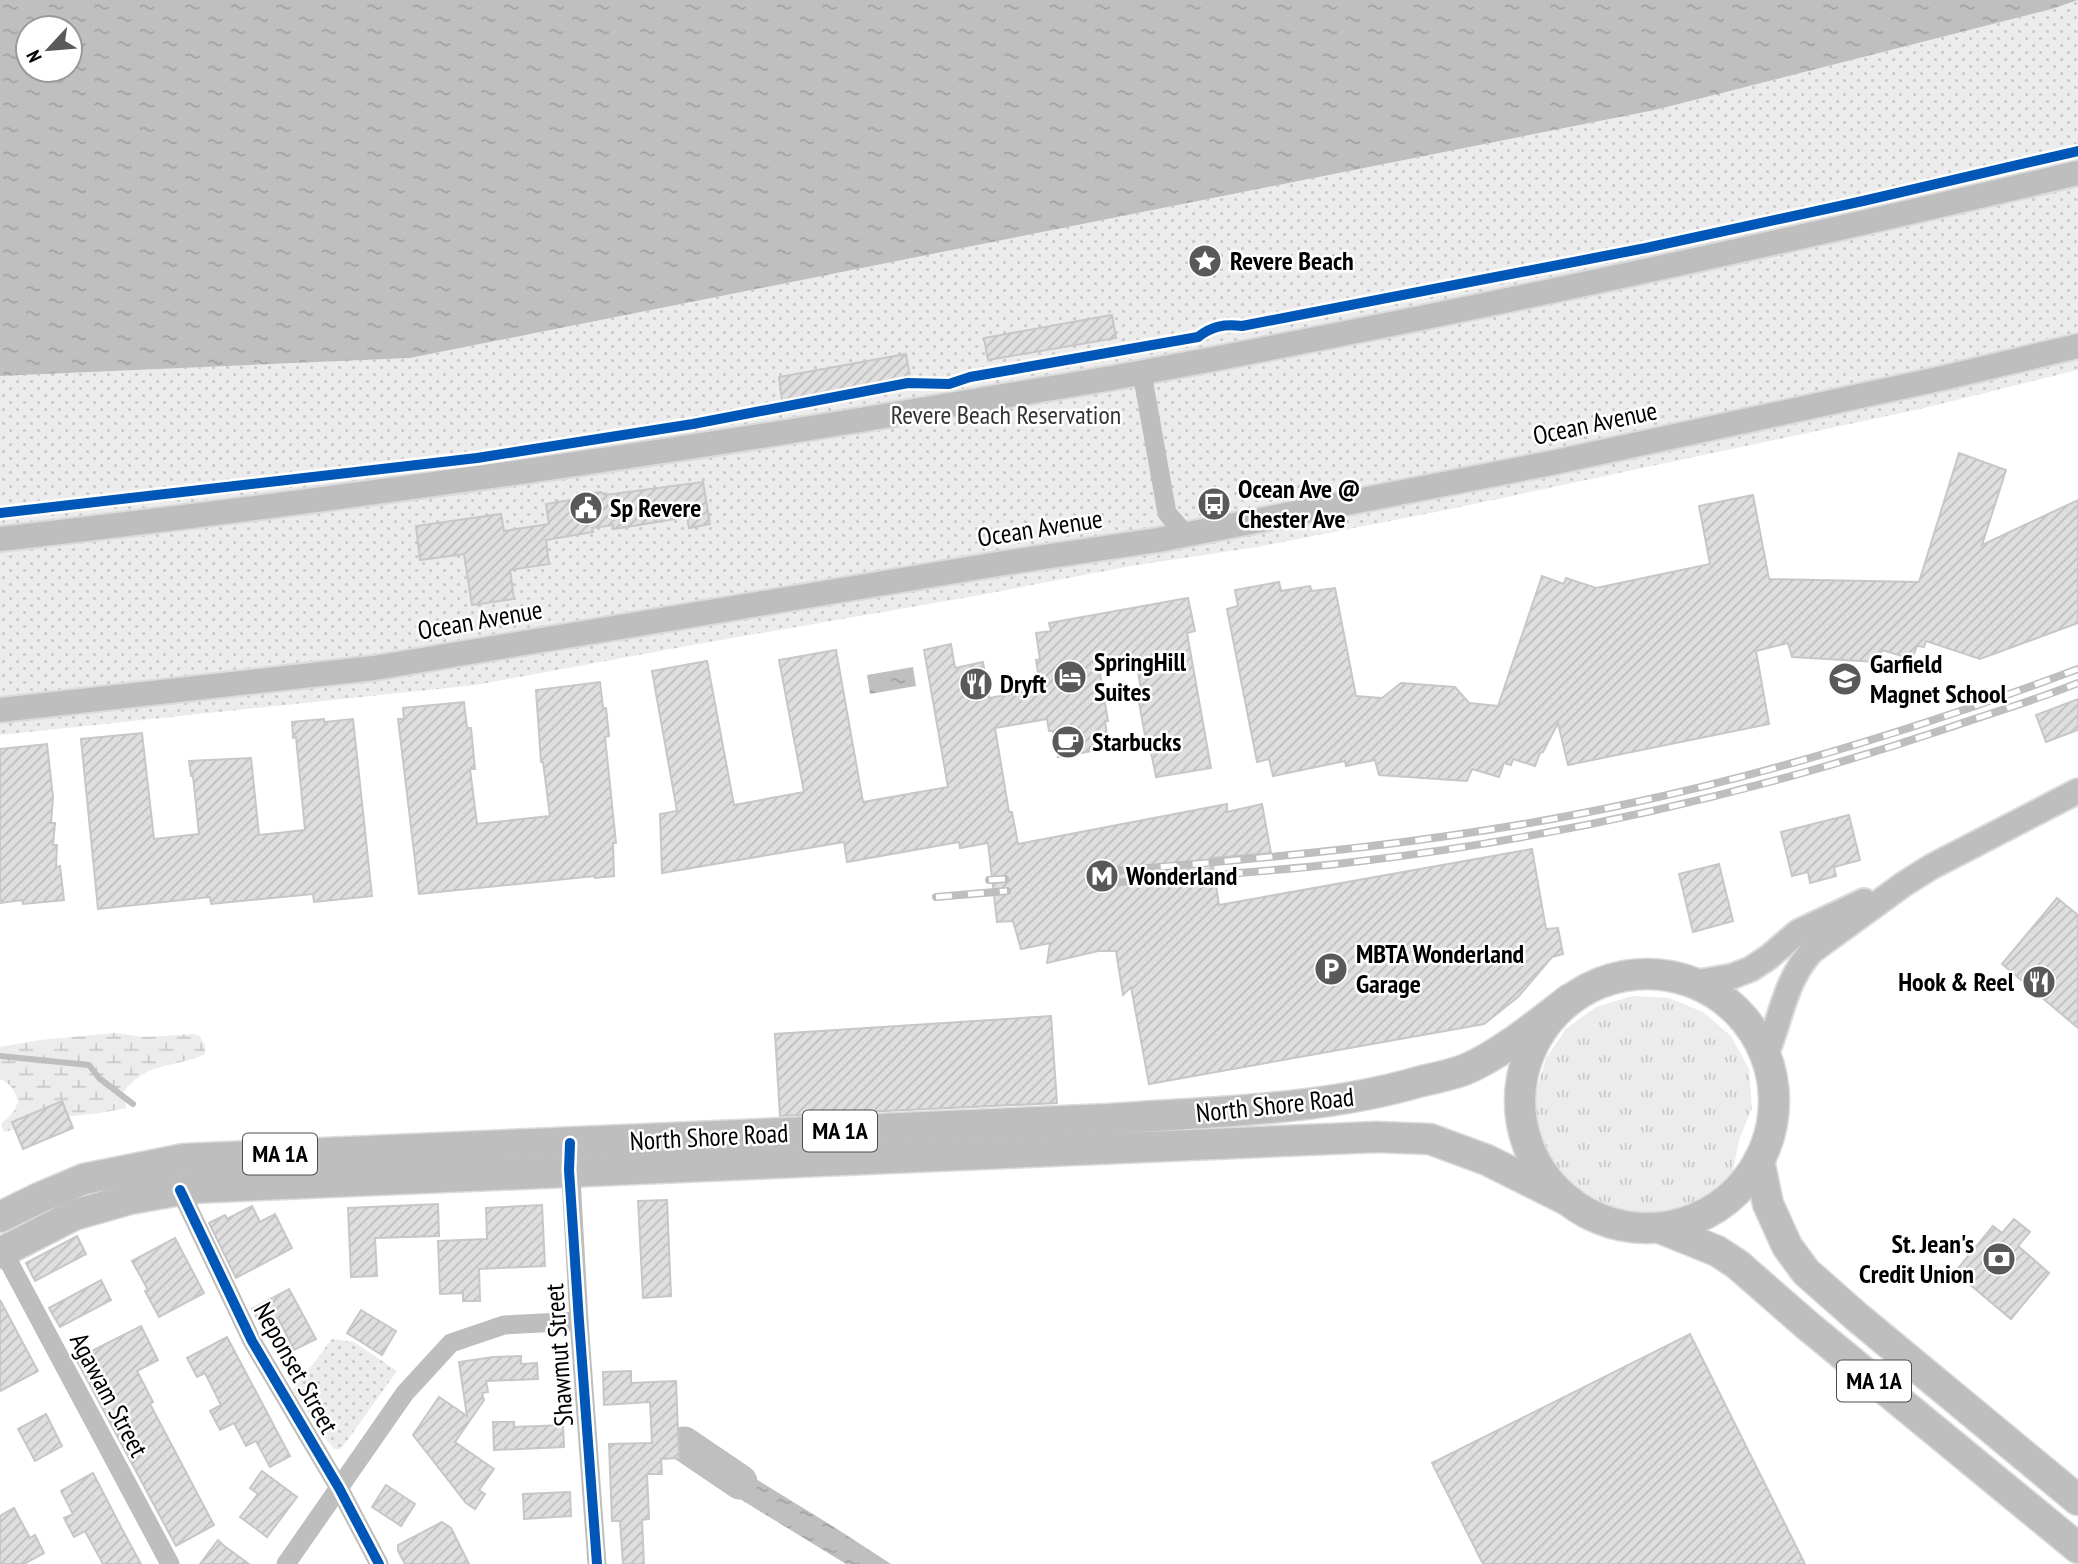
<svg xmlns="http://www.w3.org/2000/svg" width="2078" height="1564" font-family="'PT Sans Narrow',sans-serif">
  <defs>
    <pattern id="grass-tufts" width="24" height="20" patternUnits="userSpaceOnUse" patternTransform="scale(1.75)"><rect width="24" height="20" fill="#ececec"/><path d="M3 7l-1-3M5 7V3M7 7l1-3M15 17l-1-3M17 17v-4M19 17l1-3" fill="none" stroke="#c9c9c9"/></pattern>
    <pattern id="wetland-marsh" width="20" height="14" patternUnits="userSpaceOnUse" patternTransform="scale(1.75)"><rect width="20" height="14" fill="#ececec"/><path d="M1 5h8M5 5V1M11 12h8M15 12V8" fill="none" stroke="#c9c9c9"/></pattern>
    <pattern id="park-dots" width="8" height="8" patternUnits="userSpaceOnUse" patternTransform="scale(1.75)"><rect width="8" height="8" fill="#ececec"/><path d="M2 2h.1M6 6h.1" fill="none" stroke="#c9c9c9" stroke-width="1.8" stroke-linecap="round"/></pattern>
    <pattern id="water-ripples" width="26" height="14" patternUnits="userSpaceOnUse" patternTransform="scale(1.75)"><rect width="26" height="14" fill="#bfbfbf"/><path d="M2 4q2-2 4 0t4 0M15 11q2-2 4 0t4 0" fill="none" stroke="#a2a2a2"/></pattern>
    <pattern id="building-hatch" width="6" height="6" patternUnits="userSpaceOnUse" patternTransform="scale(1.75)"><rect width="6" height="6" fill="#dfdfdf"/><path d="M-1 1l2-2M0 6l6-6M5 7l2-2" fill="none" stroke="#bebebe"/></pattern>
  </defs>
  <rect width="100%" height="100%" fill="#fff"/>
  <!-- grass -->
  <path fill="url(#grass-tufts)" d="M1632,996L1669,998L1703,1012L1731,1036L1749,1069L1752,1108L1739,1140L1732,1175L1720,1190L1694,1206L1673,1212L1637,1216L1603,1207L1573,1188L1551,1161L1538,1127L1536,1092L1546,1058L1566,1029L1596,1007Z"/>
  <!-- wetland -->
  <path fill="url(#wetland-marsh)" d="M115,1033L143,1037L194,1034L200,1036L205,1046V1054C174,1069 146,1060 122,1094L127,1108L100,1113L54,1118L4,1132L1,1124L14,1111L18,1102C15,1090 11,1084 0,1079V1047L40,1040Z"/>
  <!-- park -->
  <g fill="url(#park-dots)">
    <path d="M2078,0V370L1920,409L1441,511L1257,547L1131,566L975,596L698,644L476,685L0,735V376L410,358L1655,110L2052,9Z"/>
    <path d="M332,1339L354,1342L397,1371L341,1449H334L324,1437L293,1390Z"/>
  </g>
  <!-- water -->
  <g fill="url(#water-ripples)" fill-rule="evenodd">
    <path d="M0,0H2078L2052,9L1655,110L410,358L0,376ZM28,28H70V70H28Z"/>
    <path d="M913,667L916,686L870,694L867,675Z"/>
    <path d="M705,1454L733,1465L834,1527L891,1564H846L696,1472L691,1463L696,1456Z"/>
  </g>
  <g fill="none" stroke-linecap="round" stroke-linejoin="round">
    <!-- stream -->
    <path stroke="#bfbfbf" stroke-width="6" d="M0,1056L89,1065L99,1078L133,1104"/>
    <!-- river -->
    <path stroke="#bfbfbf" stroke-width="35" d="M684,1444L740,1482"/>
  </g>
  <!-- building -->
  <g fill="url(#building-hatch)" stroke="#c7c7c7" stroke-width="2">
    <path d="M1112,315L1116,338L988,360L984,338Z"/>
    <path d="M906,354L910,377L782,400L779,377Z"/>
    <path d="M1959,453L2006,470L1982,545L2078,500V623L1980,659L1926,641L1924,647L1917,646L1912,659L1882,650L1878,662L1792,657L1788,643L1756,651L1769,724L1568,765L1558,723L1543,752L1540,753L1535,766L1513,759L1511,765L1504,763L1499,777L1472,769L1467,781L1379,775L1375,760L1346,766L1345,761L1273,776L1269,759L1257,762L1227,609L1238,606L1235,590L1279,582L1281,591L1310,586L1312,591L1335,588L1356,696L1382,698L1401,683L1455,687L1469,703L1498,706L1542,576L1564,584L1566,578L1596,588L1710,564L1699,506L1753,495L1769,579L1919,582Z"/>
    <path d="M703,482L710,524L689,528L687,517L614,529L613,525L592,528L593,532L546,540L549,564L510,570L514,599L472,605L464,554L420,560L416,526L501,514L504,531L549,524L546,504L589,497L592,493L601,492L605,495Z"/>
    <path d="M1188,598L1195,631L1187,633L1211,768L1156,777L1151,752H1148L1138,697L1142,696L1136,660L1099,667L1108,721H1105L1109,748L1058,757L1053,731H1049L1047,719L995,728L1009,812H1012L1018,844L1227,804V812L1262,804L1271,853L1212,858L1219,905L1532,849L1546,929L1558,928L1563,954L1552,957L1518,997L1484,1024L1149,1084L1131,987L1123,995L1116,951H1098L1047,963L1050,943L1021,949L1013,921L997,922L988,843L960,848L959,842L847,862L844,842L662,873L660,814L677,811L652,671L707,661L734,805L804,792L779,660L836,650L863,802L948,787L924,650L951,644L955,668L983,662L989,698L1041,689L1036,660L1040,659L1036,633L1051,631L1049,623Z"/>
    <path d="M600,682L603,708H606L609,736L605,737L616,843H613L614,876L595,878V876L419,894L398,719H404L403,708L464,702L467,728H471L475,769H470L477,824L550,816L543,762H541L536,690Z"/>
    <path d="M2078,699V730L2046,742L2036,715Z"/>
    <path d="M324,719V722L353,719L372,896L314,902L313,894L211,904L210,897L98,909L81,739L142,733L154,839L199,834L193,776H191L189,761L251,758L259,835L305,830L296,737L293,738L292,722Z"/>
    <path d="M47,744L53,797L51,823H55L53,845H57L56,867L60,866L64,900L23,904L22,900L0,903V749Z"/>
    <path d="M1849,815L1860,860L1834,867L1836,876L1810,883L1808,872L1792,876L1781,832Z"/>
    <path d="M1719,864L1733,921L1693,932L1679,874Z"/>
    <path d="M2057,898L2078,915V1028L2002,964Z"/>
    <path d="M1051,1016L1057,1103L780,1116L775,1034Z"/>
    <path d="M62,1101L73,1128L23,1149L12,1122Z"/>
    <path d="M667,1200L671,1296L643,1298L638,1201Z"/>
    <path d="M438,1204L439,1236L375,1238L377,1276L351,1277L348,1208Z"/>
    <path d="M542,1205L545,1266L479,1269L480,1301H463V1293L440,1294L438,1241L487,1239L486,1208Z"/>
    <path d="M252,1206L260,1222L275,1214L292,1248L236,1278L209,1223L225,1215L227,1219Z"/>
    <path d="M2014,1219L2030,1232L2018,1246L2049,1273L2011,1319L1955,1272L1993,1226L2002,1233Z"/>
    <path d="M77,1236L86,1254L35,1281L26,1263Z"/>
    <path d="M175,1238L204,1293L159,1317L145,1291L148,1290L132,1261Z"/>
    <path d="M101,1280L111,1300L60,1327L49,1308Z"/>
    <path d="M289,1289L316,1339L294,1350L278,1318L262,1327L252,1309Z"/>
    <path d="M0,1300L38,1371L0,1391Z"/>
    <path d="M361,1310L396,1331L382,1355L347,1333Z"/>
    <path d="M141,1326L158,1360L137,1371L153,1402L150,1404L214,1525L176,1546L76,1359Z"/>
    <path d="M1690,1334L1805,1564H1483L1432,1463Z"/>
    <path d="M227,1337L290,1456L270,1467L256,1441L246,1446L234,1423L220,1430L210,1411L221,1405L205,1373L197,1377L187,1358Z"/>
    <path d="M521,1356V1364L537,1363L538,1379L486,1381L488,1392L482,1393L484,1400L455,1442L494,1469L479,1490L485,1494L475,1509L466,1503L413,1435L439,1397L467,1416L459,1362L493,1357Z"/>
    <path d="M631,1371V1383L676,1381L679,1458L661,1459L662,1474H647L649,1519L642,1520L644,1564H623L620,1521H612L609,1444L652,1443L650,1402L604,1405L603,1372Z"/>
    <path d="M46,1414L62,1446L35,1461L18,1429Z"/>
    <path d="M493,1422H514V1427L563,1425L564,1447L494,1450Z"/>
    <path d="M262,1471L297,1497L267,1537L240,1517L258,1494L250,1488Z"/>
    <path d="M93,1473L122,1529L141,1564H103L85,1531L74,1537L64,1518L73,1514L61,1491Z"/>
    <path d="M386,1485L415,1504L401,1526L372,1507Z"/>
    <path d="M570,1492L571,1516L524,1519L523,1494Z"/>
    <path d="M14,1508L30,1538L35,1535L44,1553L24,1564H0V1516Z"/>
    <path d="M442,1522L451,1528L469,1564H405L398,1551V1545Z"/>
    <path d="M218,1540L223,1545L249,1564H200Z"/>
  </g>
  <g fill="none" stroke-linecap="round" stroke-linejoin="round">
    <defs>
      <g id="major">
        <path d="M0,539C320,502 639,458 956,404C1019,393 1082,384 1144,372C1457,314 1768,246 2078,173"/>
        <path d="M0,710L374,668L1004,563L1158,540L1551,463L1943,378L2078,346"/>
        <path d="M1694,983L1733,976L1751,969L1769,957L1798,932L1864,901"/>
        <path d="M1765,1057C1781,1020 1784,981 1812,951L1904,884L1931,867L2078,791"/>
      </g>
      <g id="highway">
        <circle cx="1647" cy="1101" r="127"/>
        <path d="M1759,1160L1768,1204L1787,1246L1806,1272L1857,1317L2078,1500"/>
        <path d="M0,1217L39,1198L84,1179L184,1159L1110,1119C1216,1111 1319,1111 1422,1081C1436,1078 1450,1075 1464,1070C1499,1056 1540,1022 1570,999"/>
        <path d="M1660,1228L1717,1251L1737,1264L1808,1326L2078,1548"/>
        <path d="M0,1253L74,1215L130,1199L192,1188L1377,1137L1430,1139L1487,1160L1569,1201"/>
      </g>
    </defs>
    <!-- major casing -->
    <use href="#major" stroke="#dbdbdb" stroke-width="28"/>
    <!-- highway casing -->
    <use href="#highway" stroke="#dbdbdb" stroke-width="33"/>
    <!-- minor -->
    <g stroke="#bebebe" stroke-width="19">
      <path d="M1142,373L1167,513L1186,535"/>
      <path d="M570,1160L579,1321L597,1564"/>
      <path d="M180,1190L252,1341L339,1488L379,1564"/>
      <path d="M3,1251L170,1564"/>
      <path d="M286,1564L405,1393L451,1343L504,1325L579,1321"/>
    </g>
    <!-- major -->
    <use href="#major" stroke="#bebebe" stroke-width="24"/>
    <!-- highway -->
    <use href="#highway" stroke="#bebebe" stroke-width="30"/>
    <defs>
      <g id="rail">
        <path d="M1097,872C1274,858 1453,842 1627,804C1781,771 1931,724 2078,669"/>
        <path d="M989,880L1005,879"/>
        <path d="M1099,884C1187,876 1275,872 1362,861C1561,837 1758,792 1948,728C1991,713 2036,700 2078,683"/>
        <path d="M936,897L1007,891"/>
      </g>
    </defs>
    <!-- rail casing -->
    <use href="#rail" stroke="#bebebe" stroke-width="8"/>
    <!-- rail -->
    <use href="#rail" stroke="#fff" stroke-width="5" stroke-dasharray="16" stroke-linecap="butt"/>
    <defs>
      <g id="cycleway">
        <path d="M0,513L477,458L693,424L908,383L949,384L970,377L1198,337C1212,326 1224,324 1242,326L1646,248L1863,201L2078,151"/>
        <path d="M570,1143L569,1170L579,1321L597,1564"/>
        <path d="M180,1190L252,1341L339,1488L379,1564"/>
      </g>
    </defs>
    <!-- cycleway casing -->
    <use href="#cycleway" stroke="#fff" stroke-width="15"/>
    <!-- cycleway -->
    <use href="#cycleway" stroke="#0057b8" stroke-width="10"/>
  </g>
  <!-- icons -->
  <defs>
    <symbol id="sight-disc" viewBox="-11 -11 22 22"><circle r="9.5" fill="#595959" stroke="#fff"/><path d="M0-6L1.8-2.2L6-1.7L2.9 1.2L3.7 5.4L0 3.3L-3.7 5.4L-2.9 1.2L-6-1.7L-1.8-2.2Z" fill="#fff"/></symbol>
    <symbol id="bus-disc" viewBox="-11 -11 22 22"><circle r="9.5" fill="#595959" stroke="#fff"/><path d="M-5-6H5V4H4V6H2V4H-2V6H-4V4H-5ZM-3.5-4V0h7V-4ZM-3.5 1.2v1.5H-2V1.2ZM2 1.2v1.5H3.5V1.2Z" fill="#fff"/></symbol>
    <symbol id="civic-disc" viewBox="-11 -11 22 22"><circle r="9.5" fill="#595959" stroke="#fff"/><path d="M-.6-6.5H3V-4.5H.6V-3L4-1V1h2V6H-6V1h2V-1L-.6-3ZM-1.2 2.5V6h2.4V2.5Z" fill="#fff"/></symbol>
    <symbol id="hotel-disc" viewBox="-11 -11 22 22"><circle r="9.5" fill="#595959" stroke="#fff"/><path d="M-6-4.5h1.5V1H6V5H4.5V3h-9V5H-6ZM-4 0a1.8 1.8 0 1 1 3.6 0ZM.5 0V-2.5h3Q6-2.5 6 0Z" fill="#fff"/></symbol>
    <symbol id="school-disc" viewBox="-11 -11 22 22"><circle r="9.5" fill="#595959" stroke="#fff"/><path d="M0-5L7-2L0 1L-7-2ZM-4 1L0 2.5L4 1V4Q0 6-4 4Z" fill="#fff"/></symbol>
    <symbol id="restaurant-disc" viewBox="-11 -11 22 22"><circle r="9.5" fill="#595959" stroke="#fff"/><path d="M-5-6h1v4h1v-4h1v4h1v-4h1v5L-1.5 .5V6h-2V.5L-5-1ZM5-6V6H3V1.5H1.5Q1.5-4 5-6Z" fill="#fff"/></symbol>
    <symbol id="cafe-disc" viewBox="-11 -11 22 22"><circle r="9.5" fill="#595959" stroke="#fff"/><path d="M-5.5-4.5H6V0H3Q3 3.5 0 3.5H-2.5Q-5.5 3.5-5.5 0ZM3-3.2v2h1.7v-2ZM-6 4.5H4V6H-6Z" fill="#fff"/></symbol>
    <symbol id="metro-disc" viewBox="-11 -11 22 22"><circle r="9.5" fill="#595959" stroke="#fff"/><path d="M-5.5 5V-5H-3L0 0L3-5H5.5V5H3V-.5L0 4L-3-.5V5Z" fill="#fff"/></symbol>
    <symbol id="parking-disc" viewBox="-11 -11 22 22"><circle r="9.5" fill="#595959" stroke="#fff"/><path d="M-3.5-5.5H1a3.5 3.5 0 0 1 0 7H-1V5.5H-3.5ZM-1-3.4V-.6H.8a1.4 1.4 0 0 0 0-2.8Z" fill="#fff"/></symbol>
    <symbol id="bank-disc" viewBox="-11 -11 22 22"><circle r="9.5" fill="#595959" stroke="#fff"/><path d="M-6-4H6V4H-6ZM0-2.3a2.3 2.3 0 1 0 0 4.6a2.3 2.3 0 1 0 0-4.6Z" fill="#fff"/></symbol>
  </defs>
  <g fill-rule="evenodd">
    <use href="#sight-disc" x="1186" y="242" width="38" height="38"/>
    <use href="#bus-disc" x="1195" y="485" width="38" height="38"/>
    <use href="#civic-disc" x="567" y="489" width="38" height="38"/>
    <use href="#hotel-disc" x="1051" y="658" width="38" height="38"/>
    <use href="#school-disc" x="1826" y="660" width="38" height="38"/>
    <use href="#restaurant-disc" x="957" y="665" width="38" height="38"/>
    <use href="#cafe-disc" x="1049" y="723" width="38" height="38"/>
    <use href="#metro-disc" x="1083" y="857" width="38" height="38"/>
    <use href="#parking-disc" x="1312" y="950" width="38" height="38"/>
    <use href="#restaurant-disc" x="2020" y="963" width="38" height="38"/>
    <use href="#bank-disc" x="1980" y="1240" width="38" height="38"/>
  </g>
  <g text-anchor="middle" stroke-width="5" stroke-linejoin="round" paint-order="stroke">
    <!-- shield labels -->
    <g fill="#fff" stroke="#4c4c4c" stroke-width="2">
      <rect x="803" y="1110.5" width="74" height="41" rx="5"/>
      <rect x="243" y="1133.5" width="74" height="41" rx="5"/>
      <rect x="1837" y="1360.5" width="74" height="41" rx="5"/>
    </g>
    <g font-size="24" font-weight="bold" fill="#000">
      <text x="840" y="1139">MA 1A</text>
      <text x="280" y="1162">MA 1A</text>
      <text x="1874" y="1389">MA 1A</text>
    </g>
    <!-- poi labels -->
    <g font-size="26" font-weight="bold" fill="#000" stroke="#fff" text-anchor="start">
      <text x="1230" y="270">Revere Beach</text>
      <text x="1238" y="498">Ocean Ave @<tspan x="1238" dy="30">Chester Ave</tspan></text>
      <text x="610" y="517">Sp Revere</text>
      <text x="1094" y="671">SpringHill<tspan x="1094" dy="30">Suites</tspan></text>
      <text x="1870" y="673">Garfield<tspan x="1870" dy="30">Magnet School</tspan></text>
      <text x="1000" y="693">Dryft</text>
      <text x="1092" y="751">Starbucks</text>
      <text x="1126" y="885">Wonderland</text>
      <text x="1356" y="963">MBTA Wonderland<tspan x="1356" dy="30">Garage</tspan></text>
      <text x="2014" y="991" text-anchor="end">Hook &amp; Reel</text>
      <text x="1974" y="1253" text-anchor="end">St. Jean's<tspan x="1974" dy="30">Credit Union</tspan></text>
    </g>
    <!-- park labels -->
    <g font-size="26" fill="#333" stroke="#fff">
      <text x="1006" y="424">Revere Beach Reservation</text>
    </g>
    <!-- street labels -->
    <g font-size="26" fill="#000" stroke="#fff">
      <text transform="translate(1595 423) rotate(-12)" y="9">Ocean Avenue</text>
      <text transform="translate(1040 528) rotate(-9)" y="9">Ocean Avenue</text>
      <text transform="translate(480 620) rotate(-10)" y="9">Ocean Avenue</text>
      <text transform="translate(1275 1105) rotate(-6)" y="9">North Shore Road</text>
      <text transform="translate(709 1137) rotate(-3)" y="9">North Shore Road</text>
      <text transform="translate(559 1355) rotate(-94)" y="9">Shawmut Street</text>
      <text transform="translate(296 1368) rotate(61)" y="9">Neponset Street</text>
      <text transform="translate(109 1395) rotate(62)" y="9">Agawam Street</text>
    </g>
  </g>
  <!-- north arrow -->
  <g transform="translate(49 49) rotate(244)"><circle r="33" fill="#ffffff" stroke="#999999" stroke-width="2"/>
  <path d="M0-5L12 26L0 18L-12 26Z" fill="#595959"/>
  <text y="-10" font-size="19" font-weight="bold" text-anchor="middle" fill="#000000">N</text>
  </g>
</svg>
